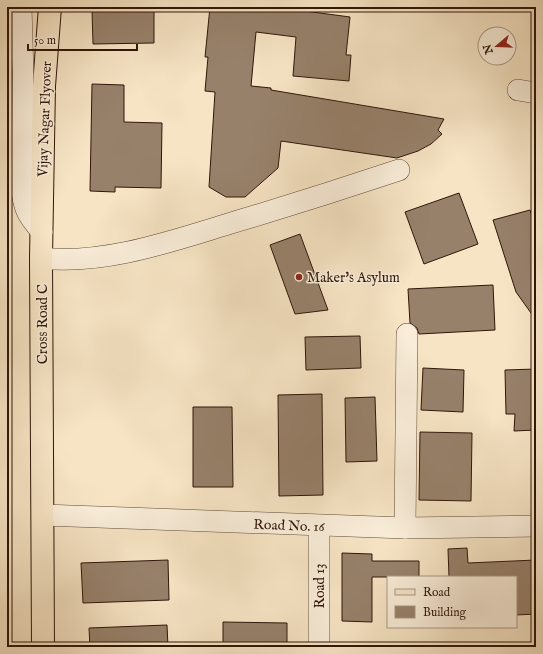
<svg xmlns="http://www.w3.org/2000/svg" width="543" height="654" font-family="'IM FELL English',serif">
  <rect width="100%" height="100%" fill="#f6e4c4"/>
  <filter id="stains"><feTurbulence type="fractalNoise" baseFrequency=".005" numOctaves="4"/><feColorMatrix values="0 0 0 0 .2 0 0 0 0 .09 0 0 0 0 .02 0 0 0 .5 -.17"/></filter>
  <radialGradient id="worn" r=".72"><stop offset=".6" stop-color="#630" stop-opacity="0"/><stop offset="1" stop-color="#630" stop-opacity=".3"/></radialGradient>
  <!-- building -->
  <g fill="#97816b" stroke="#30160a">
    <path d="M210,7H275L350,17L346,55H351L349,81L293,76L296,37L256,32L251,86L271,88V90L444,119L438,130L442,134L431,144L418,151L397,158L281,141L278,168L245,197H226L209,187L215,92L205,91L208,57H205Z"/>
    <path d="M154,9V43L93,44L92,10Z"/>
    <path d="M92,84L124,85V122L162,123L161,188L115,187V192L90,191Z"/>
    <path d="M459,193L478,244L424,264L405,212Z"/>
    <path d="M530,210L532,216L536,215V320L516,292L493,220Z"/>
    <path d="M300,234L328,310L295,314L270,245Z"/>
    <path d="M493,285L495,330L419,334L417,328L410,323L408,289Z"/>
    <path d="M360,336L361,368L306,370L305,337Z"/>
    <path d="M423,368L464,370L463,412L421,410Z"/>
    <path d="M536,369V430L514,431L515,414H506L505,370Z"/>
    <path d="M322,394L323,495L279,496L278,395Z"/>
    <path d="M375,397L377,461L346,462L345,398Z"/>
    <path d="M193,407H232L233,487H193Z"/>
    <path d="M420,432L472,433L471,501L419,500Z"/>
    <path d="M467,548L468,563L536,560V614L516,615V577H449L448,549Z"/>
    <path d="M342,553L372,554V561H419V577H372V622L342,621Z"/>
    <path d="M168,560L169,600L83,603L81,563Z"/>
    <path d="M223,622L287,623V647H223Z"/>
    <path d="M167,625L168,647H90L89,628Z"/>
  </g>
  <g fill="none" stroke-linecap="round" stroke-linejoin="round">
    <defs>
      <g id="minor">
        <path d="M21,7L23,74L22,192C25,212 29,217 42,232"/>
        <path d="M518,90L536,93"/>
        <path d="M41,258C103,265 169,242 228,224C285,207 342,189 399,170"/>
        <path d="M43,515L405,528L536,526"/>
        <path d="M405,528L407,334"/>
        <path d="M319,647V526"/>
      </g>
      <path id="major" d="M43,647L41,258L44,86L50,7"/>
    </defs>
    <!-- minor casing -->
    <use href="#minor" stroke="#624a38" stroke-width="22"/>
    <!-- major casing -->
    <use href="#major" stroke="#30160a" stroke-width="24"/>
    <!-- minor -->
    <use href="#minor" stroke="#f9edd9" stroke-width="21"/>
    <!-- major -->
    <use href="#major" stroke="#f6e4c4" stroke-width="22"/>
  </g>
  <!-- markers -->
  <circle fill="#8f2418" stroke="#f9edd9" stroke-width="1.5" cx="299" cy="277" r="4"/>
  <g text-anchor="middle" stroke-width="3" stroke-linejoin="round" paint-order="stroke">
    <!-- street labels -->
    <g font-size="14" fill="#30160a" stroke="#f9edd9">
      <text transform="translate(44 119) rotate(-88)" y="5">Vijay Nagar Flyover</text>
      <text transform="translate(42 324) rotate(-90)" y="5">Cross Road C</text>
      <text transform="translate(289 525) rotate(2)" y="5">Road No. 16</text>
      <text transform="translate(319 586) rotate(-90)" y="5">Road 13</text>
    </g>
    <!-- poi labels -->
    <g font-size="14" fill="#30160a" stroke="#f9edd9" text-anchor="start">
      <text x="307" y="282">Maker's Asylum</text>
    </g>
  </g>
  <!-- margin -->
  <rect width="543" height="654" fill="none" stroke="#f6e4c4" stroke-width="24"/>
  <rect x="8" y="8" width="527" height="638" fill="none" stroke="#30160a" stroke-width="2"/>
  <rect x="12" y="12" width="519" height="630" fill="none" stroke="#30160a"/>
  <!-- legend -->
  <rect x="387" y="576" width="130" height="52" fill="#f9edd9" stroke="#a99786"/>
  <rect x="395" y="589" width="20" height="6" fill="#f6e4c4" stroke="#a99786"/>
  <text x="423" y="596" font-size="12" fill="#30160a">Road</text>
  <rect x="395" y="606" width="20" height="12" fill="#97816b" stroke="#a99786"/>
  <text x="423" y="616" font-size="12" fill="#30160a">Building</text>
  <!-- north arrow -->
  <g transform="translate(497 46) rotate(251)"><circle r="19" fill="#f9edd9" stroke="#a99786"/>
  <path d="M0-3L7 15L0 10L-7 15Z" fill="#8f2418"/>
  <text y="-6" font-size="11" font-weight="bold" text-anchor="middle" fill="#30160a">N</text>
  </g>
  <!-- scale -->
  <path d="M28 44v6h109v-6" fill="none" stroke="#30160a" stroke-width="2"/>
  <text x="34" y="44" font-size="12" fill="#30160a" stroke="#f9edd9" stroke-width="3" paint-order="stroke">50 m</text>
  <rect width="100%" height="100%" filter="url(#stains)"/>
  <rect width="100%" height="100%" fill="url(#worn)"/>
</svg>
